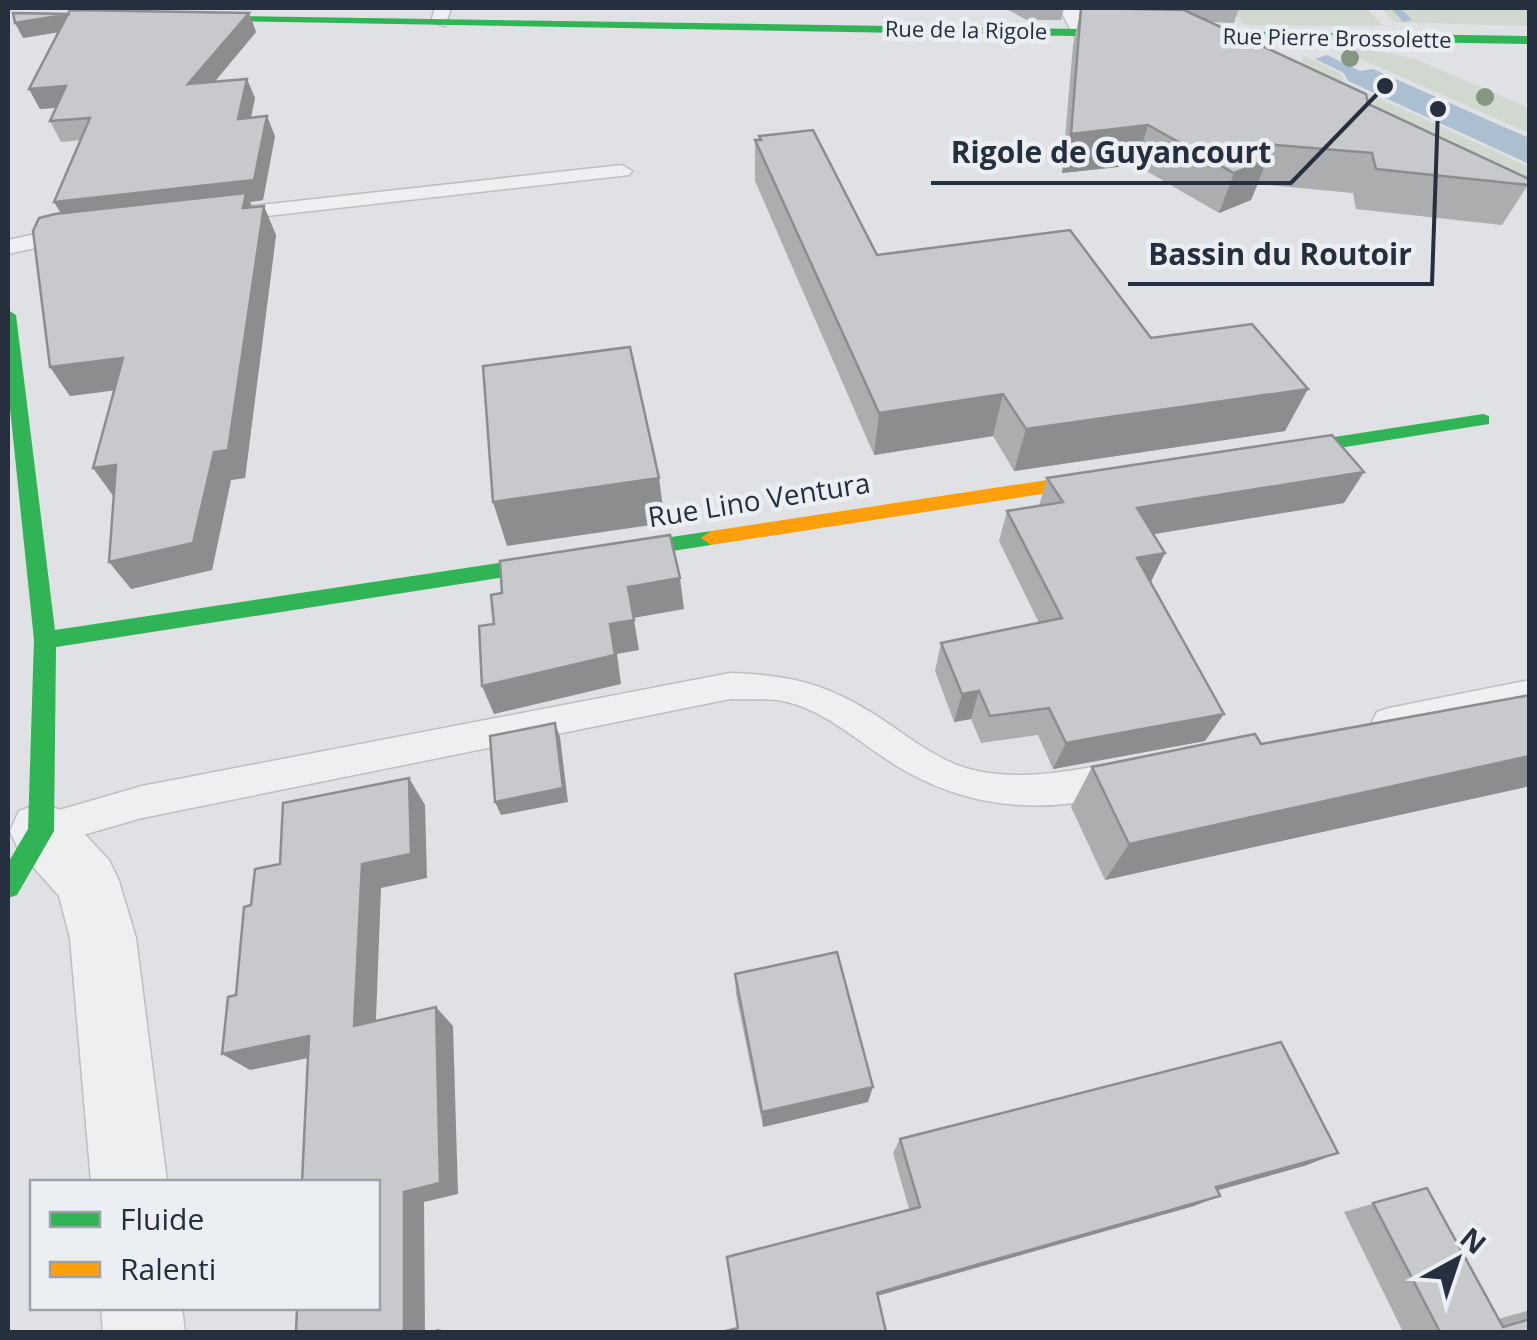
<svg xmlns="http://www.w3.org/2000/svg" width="1537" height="1340" font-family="'Open Sans',sans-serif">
  <rect width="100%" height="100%" fill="#dfe1e4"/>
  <!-- green -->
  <g fill="#d0d8cf">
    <path d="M1230,8H1367L1383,26L1244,25Z"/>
    <path d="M1381,8H1529V26L1394,22Z"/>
    <path d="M1315,39L1413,58L1529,108V133Z"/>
    <path d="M1303,55L1341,74L1346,83L1529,167V185L1318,85L1301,70Z"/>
  </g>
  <!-- water -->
  <path fill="#abbfd1" d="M1327,55L1360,71L1373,69L1529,138V164L1348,81L1344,73L1315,59Z"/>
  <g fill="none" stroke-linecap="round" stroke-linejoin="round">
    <!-- stream -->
    <path fill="#abbfd1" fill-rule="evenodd" d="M1391,8H1401L1412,20L1403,22Z"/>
    <defs>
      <g id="lane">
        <path d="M435,8H451L445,26L431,22Z"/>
        <path d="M622,165L632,171L629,175L224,221L213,215L224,209Z"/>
        <path d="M76,225L84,227V237L8,254V240Z"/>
        <path d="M730,673C792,675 828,684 880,718C909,737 939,762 973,770C1023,782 1076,770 1125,761L1137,765L1143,776L1137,787C1049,819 960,810 883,757C852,736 821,709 783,701C766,698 748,700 730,699L142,818L41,847L28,843L23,831L28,819L142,786Z"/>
        <path d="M1530,680V707L1389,736L1377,732L1372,722L1377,712L1389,708Z"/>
      </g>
      <g id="street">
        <path d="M1059,8H1087L1099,32L1095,38H1075Z"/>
        <path d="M41,803L63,811L109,860L119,881L136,938L167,1182H91L70,938L59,896L19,851L10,831L19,811Z"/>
        <path d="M101,1308H182L185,1332H103Z"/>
      </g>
    </defs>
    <!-- lane casing -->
    <use href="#lane" stroke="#bdbfc2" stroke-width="3"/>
    <!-- street casing -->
    <use href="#street" stroke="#bdbfc2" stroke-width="3"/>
    <!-- lane -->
    <use href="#lane" fill="#eeeff1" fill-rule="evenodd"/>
    <!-- street -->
    <use href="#street" fill="#eeeff1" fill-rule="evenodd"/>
    <!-- fast -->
    <g fill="#30b455" fill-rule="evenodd">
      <path d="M178,15L1530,36V44L174,20Z"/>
      <path d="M8,310L16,315L55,630L711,531L721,538L711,545L56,647L54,831L17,895L8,898V863L28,829L34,640L8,389Z"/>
      <path d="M1483,414L1489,416V424L1264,460L1255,454L1264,448Z"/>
    </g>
    <!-- slow -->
    <path fill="#ff9f0a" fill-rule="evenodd" d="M1119,469L1129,476L1126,481L711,545L701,538L711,531Z"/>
  </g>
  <!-- trees -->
  <g fill="#859682">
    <circle cx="1350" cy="58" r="9"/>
    <circle cx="1485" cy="97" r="9"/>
  </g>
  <!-- wall -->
  <g fill="#abadaf">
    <path d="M1004,8H1064L1061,20H1027Z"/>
    <path d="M1081,8H1239L1234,23L1211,22L1528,185L1502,225L1356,209L1353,193L1258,184L1251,200L1219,213L1136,165L1062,173L1073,45Z"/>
    <path d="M249,13L256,32L215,81L255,98L251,118L275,136L263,200L250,202L252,207L276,235L245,478L231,480L212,570L131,589L114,496L93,468L114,390L70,396L50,367L61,214L54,202L81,140L61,142L50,121L56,108L40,109L29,89L59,32L23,38L68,14Z"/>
    <path d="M759,136L877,255L1151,338L1285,431L1014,471L993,436L874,455L755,181V140H759Z"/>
    <path d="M1047,478L1344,503L1153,534L1165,553L1151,582L1205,741L1053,769L1038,735L981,743L971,719L954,722L935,671L941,643L1039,623L999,541L1007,511L1039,506Z"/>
    <path d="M1530,695V786L1105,880L1071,807L1092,767L1261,744Z"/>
    <path d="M735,974L868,1102L763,1127L736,994Z"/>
    <path d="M900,1139L1307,1165L1217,1190L1194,1206L738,1328L909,1209L893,1153Z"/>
    <path d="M1427,1188L1498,1319L1530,1310V1332H1403L1344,1212Z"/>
  </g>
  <!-- shaded-wall -->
  <g fill="#8b8d8f">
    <path d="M249,13L256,32L197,103L188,84Z"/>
    <path d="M70,14L77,29L23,38L15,23Z"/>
    <path d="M247,79L255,98L246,139L238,119Z"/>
    <path d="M66,86L77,106L40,109L29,89Z"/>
    <path d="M267,116L275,136L263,200L250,202L259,221L67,222L54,202Z"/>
    <path d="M1148,125L1136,165L1062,173L1071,134Z"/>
    <path d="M1267,160L1251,200L1219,213L1234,173Z"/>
    <path d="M264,206L276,235L245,478L231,480L212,570L131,589L109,562Z"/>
    <path d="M123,358L141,387L70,396L50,367Z"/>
    <path d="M1308,389L1285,431L1014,471L1026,429Z"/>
    <path d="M1003,394L993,436L874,455L879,413Z"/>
    <path d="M116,465L114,497L93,468Z"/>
    <path d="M1364,472L1344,503L1124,539L1137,508Z"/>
    <path d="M659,478L665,523L507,546L493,502Z"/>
    <path d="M1165,553L1150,583L1137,558Z"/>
    <path d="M680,578L684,609L633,618L628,587Z"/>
    <path d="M634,620L639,650L617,654L621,684L494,714L482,686L610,624Z"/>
    <path d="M979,691L971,719L954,722L962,694Z"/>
    <path d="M1224,714L1205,741L1053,769L1066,743Z"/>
    <path d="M555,723L560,737L568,802L501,815L495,802Z"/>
    <path d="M1530,756V786L1105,880L1129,844Z"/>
    <path d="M409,778L425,805L427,878L381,888L375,1044L354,1026L362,864Z"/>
    <path d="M436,1007L453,1026L458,1194L424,1202L425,1332H404V1192Z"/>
    <path d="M309,1036L332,1053L250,1070L222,1054Z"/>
    <path d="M873,1087L868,1102L763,1127L762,1112Z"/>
    <path d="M1338,1153L1307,1165L1191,1198L1216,1187Z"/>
    <path d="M1220,1196L1194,1206L870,1298L877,1293Z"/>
    <path d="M436,1329L456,1332H436Z"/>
  </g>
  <!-- building -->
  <g fill="#c7c9cc" stroke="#8b8d8f" stroke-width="2.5">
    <path d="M1081,8L1184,10L1366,94L1368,104L1529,179L1528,185L1376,169L1372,153L1264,144L1267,160L1234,173L1148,125L1071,134Z"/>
    <path d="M70,10L249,13L188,84L247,79L238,119L267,116L254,180L54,202L90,118L50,121L66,86L29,89Z"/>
    <path d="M13,13L70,14L15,23Z"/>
    <path d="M813,130L877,255L1070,230L1151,338L1252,324L1308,389L1026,429L1003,394L879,413L755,140H761L759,136Z"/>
    <path d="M246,193L243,208L264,206L228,450L214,452L193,543L109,562L116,465L93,468L123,358L50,367L33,231L39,218L55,214Z"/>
    <path d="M630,347L659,478L493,502L483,366Z"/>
    <path d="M1332,435L1364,472L1137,508L1165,553L1137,558L1224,714L1066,743L1049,708L990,716L979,691L962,694L941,643L1062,618L1007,511L1063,502L1047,478Z"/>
    <path d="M670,535L680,578L628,587L634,620L610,624L615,655L482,686L479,626L494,624L491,595L502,593L500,561Z"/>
    <path d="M1530,695V756L1129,844L1092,767L1255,734L1261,744Z"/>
    <path d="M555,723L563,788L495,802L490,736Z"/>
    <path d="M409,778L411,854L362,864L354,1026L436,1007L440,1183L404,1192V1332H296L297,1308H378V1182H302L309,1036L222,1054L228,997L236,995L244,907L251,905L255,869L280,864L283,803Z"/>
    <path d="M837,952L873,1087L762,1112L735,974Z"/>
    <path d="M1281,1042L1338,1153L1216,1187L1220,1196L877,1293L886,1332H722L738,1328L727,1257L920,1207L900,1139Z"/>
    <path d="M1427,1188L1503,1327L1530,1319V1332H1440L1373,1203Z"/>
  </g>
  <g text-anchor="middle" stroke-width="9" stroke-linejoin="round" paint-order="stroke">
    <!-- far-street labels -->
    <g font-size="22" fill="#252f3d" stroke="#ebeff4">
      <text transform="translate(966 30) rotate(1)" y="8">Rue de la Rigole</text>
      <text transform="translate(1337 38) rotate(1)" y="8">Rue Pierre Brossolette</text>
    </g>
    <!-- street labels -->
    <g font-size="28" fill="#252f3d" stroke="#ebeff4">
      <text transform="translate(759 500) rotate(-9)" y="10">Rue Lino Ventura</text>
    </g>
  </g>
  <!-- callouts -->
  <path fill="none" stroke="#252f3d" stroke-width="4" d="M1385 86L1291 183H931M1438 109L1432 284H1128"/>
  <g fill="#252f3d" stroke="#ebeff4" stroke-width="4">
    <circle cx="1385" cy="86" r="10"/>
    <circle cx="1438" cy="109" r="10"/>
  </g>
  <g font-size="30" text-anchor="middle" font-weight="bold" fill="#252f3d" stroke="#ebeff4" stroke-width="9" stroke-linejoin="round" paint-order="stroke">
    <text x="1111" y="163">Rigole de Guyancourt</text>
    <text x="1280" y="265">Bassin du Routoir</text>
  </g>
  <!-- border -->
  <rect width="1537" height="1340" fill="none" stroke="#252f3d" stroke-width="20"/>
  <!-- legend -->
  <rect x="30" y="1180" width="350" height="130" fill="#ebeff4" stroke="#9ca2ab" stroke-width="2.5"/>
  <rect x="50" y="1212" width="50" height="15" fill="#30b455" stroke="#9ca2ab" stroke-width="2.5"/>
  <text x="120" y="1230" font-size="30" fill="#252f3d">Fluide</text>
  <rect x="50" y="1262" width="50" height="15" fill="#ff9f0a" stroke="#9ca2ab" stroke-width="2.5"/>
  <text x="120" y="1280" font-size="30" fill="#252f3d">Ralenti</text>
  <!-- north arrow -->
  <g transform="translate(1457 1260) rotate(40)" stroke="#ebeff4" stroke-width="8" paint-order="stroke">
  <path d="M0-8L18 38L0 25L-18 38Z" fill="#252f3d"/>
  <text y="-15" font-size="28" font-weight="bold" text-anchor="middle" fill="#252f3d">N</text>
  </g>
</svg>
